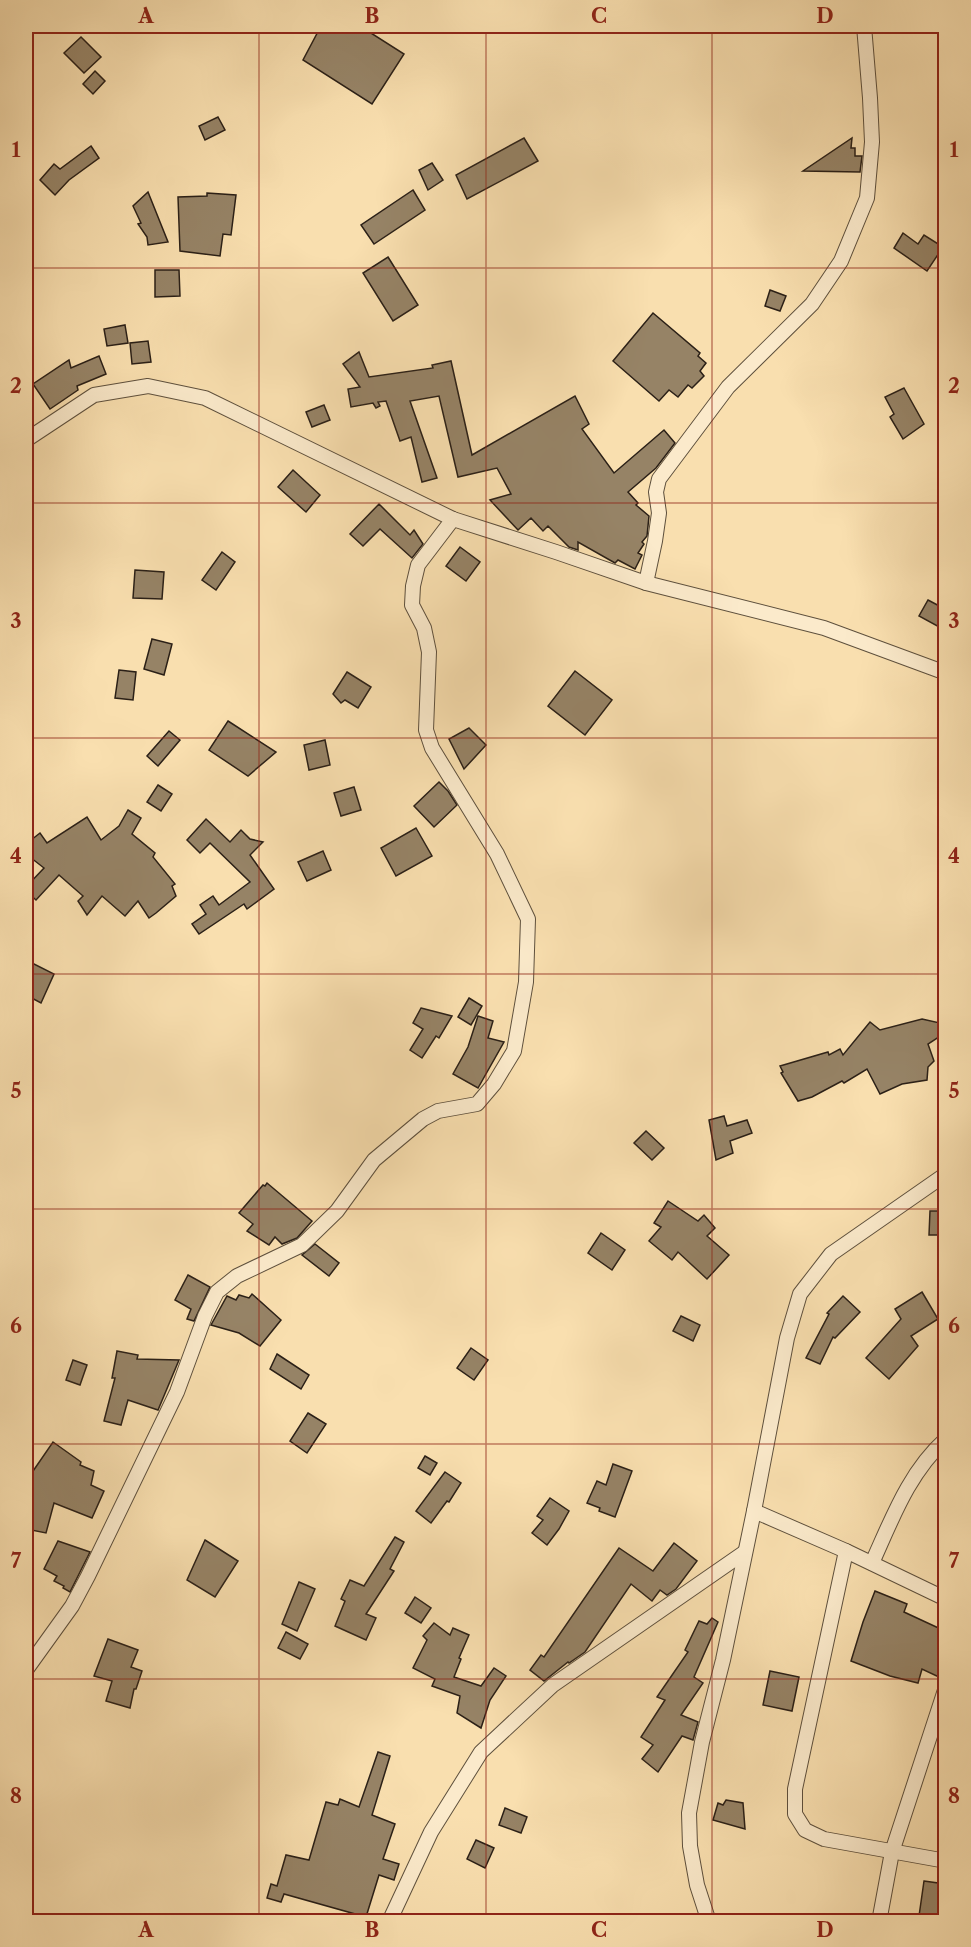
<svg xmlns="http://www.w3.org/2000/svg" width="971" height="1947" font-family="'Libre Caslon Text',serif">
  <rect width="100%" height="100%" fill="#f9dfaf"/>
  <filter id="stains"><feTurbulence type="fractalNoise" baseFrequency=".00333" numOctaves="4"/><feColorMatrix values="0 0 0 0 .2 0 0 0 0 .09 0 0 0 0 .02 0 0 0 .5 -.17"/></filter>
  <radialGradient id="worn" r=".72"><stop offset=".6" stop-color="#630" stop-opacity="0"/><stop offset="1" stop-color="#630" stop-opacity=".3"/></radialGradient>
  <!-- building -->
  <g fill="#968366" stroke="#2b2017" stroke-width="1.5">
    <path d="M321,26H360L404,54L372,104L303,60Z"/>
    <path d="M81,37L101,57L84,73L64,53Z"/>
    <path d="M95,71L105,81L93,94L83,84Z"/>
    <path d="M218,117L225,130L205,140L199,126Z"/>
    <path d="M524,138L538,161L467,199L456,175Z"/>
    <path d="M852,138L851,148H855V156H862L860,172L803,171Z"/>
    <path d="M91,146L99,158L69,180L55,195L40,180L54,164L60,169Z"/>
    <path d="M432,163L443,180L428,190L419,170Z"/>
    <path d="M413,190L425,210L374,244L361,225Z"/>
    <path d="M148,192L168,242L148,245L147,237L138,224L141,223L133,206Z"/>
    <path d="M207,193L236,195L231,235L223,234L220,256L180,251L178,197L207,196Z"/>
    <path d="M903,233L918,244L924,235L943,247L927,271L894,248Z"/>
    <path d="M388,257L418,305L393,321L363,273Z"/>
    <path d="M155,270H179L180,296L155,297Z"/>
    <path d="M770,290L786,296L780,311L765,306Z"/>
    <path d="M653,313L700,353L698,356L706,363L700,371L704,376L692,388L688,385L678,397L669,390L659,401L613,361Z"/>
    <path d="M125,325L128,343L107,346L104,329Z"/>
    <path d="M148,341L151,362L132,364L130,343Z"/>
    <path d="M359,352L369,377L433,368L432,365L451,361L472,455L575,396L589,424L582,429L614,473L664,430L675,443L656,468L628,492L638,503L636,505L649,516L647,536L642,542L644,544L638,553L642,555L635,569L618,560L615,563L578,542V550L569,547L548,526L543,531L531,518L518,530L490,500L511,494L497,468L458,477L439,396L410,401L437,478L422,482L411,437L400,441L386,401L378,402L380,406L376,408L373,403L351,407L348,389L360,387L343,364Z"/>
    <path d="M99,356L106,374L77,386L78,390L50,409L33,384L69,360L71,368Z"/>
    <path d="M904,388L924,424L903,439L890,417L894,414L885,397Z"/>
    <path d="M324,405L330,420L312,427L306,412Z"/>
    <path d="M293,470L320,495L306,512L278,487Z"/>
    <path d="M379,504L410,535L414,530L423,544L412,558L380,529L363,546L350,534Z"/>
    <path d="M460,547L480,562L466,581L446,566Z"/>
    <path d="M222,552L235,562L216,590L202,580Z"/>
    <path d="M135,570L164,572L162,599L133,598Z"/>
    <path d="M928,600L945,609V620L941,628L919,616Z"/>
    <path d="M152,639L172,644L164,675L144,669Z"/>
    <path d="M119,670L136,672L133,700L115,698Z"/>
    <path d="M575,671L612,700L585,735L548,706Z"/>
    <path d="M347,672L371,687L358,708L345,700L341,703L333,694Z"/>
    <path d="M228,721L276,752L248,776L209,750Z"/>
    <path d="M469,728L486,745L464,769L449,739Z"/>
    <path d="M169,731L180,740L158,766L147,756Z"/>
    <path d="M325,740L330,765L309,770L304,745Z"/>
    <path d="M439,782L448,791L457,805L434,827L414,806Z"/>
    <path d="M158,785L172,794L161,811L147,802Z"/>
    <path d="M354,787L361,810L341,816L334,793Z"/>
    <path d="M128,810L141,818L132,834L155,853L153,857L175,884L172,886L176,896L156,913L149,918L138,901L125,916L102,896L87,915L78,901L83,896L59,875L36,900L26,891V887L44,868L26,854V844L40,833L47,843L87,817L101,840L119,826Z"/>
    <path d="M206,819L230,842L241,830L250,839L263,842L250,855L274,889L247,909L244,904L199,934L192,924L206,914L200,905L213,896L219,905L250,882L210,843L200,853L187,840Z"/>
    <path d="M416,828L432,856L396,876L381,848Z"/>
    <path d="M323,851L331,870L307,881L298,862Z"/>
    <path d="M26,960L54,974L41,1003L26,995Z"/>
    <path d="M469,998L482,1006L471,1025L458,1017Z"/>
    <path d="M421,1008L452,1016L439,1038L436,1036L422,1058L410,1050L423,1029L413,1023Z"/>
    <path d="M478,1016L493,1021L488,1038L504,1042L478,1088L453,1074L468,1047Z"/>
    <path d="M922,1019L940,1023L942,1035L928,1044L934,1061L928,1067L927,1080L902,1084L880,1094L867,1069L844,1083L842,1081L812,1097L798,1101L781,1073L783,1072L780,1066L828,1052L829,1055L840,1049L843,1055L870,1022L880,1030Z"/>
    <path d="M724,1116L727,1126L747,1120L752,1133L730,1141L733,1153L716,1160L709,1120Z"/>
    <path d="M646,1131L664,1148L652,1160L634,1143Z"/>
    <path d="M267,1183L312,1221L297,1238L282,1244L275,1237L269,1245L247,1231L253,1224L239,1213L263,1185L265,1186Z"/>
    <path d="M668,1201L698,1221L704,1215L715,1228L707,1236L729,1255L707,1279L678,1252L672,1260L649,1241L661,1227L654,1223Z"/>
    <path d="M930,1211H943L942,1235H929Z"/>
    <path d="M601,1233L625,1250L612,1270L588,1253Z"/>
    <path d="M315,1244L339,1263L329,1276L302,1255Z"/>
    <path d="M188,1275L210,1287L194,1321L187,1319L191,1309L175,1300Z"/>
    <path d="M922,1292L938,1319L911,1336L918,1346L889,1379L866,1358L901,1319L895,1309Z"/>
    <path d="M252,1294L281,1320L260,1346L239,1333L211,1325L227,1296L236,1300L239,1295L249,1298Z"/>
    <path d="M843,1296L860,1312L835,1338L833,1337L820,1364L806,1358L829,1314L827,1313Z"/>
    <path d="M681,1316L700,1325L693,1341L673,1331Z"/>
    <path d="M471,1348L488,1360L474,1380L457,1368Z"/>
    <path d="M117,1351L138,1355L137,1359L179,1360L158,1410L128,1400L121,1425L104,1421L115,1378H112Z"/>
    <path d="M277,1354L309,1375L301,1389L270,1369Z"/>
    <path d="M73,1360L87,1365L80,1385L66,1380Z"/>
    <path d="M308,1413L326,1424L307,1453L290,1441Z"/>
    <path d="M53,1442L81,1462L80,1465L94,1471L91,1485L104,1491L92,1518L54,1503L46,1533L26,1529V1472L31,1474Z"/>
    <path d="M425,1456L437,1463L430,1475L418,1468Z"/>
    <path d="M613,1464L632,1471L615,1517L599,1511L600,1508L587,1503L597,1481L606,1485Z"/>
    <path d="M445,1472L461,1483L449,1502L447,1501L431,1523L416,1511Z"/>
    <path d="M550,1498L569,1511L559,1529L547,1545L532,1533L543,1520L537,1516Z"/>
    <path d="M395,1537L404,1542L390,1569L394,1571L366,1614L376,1618L366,1640L335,1626L345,1601L341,1599L350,1580L364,1586Z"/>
    <path d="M205,1540L238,1561L215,1597L187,1580Z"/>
    <path d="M58,1541L90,1552L70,1592L63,1588L64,1586L54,1581L57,1576L44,1569Z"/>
    <path d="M674,1543L697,1561L676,1589L667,1595L660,1590L652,1601L631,1584L585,1652L569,1663L568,1662L544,1681L530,1670L541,1655L544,1657L619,1548L653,1571Z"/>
    <path d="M299,1582L315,1589L297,1631L282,1624Z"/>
    <path d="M875,1591L907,1604L904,1612L945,1631V1668L941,1678L922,1669L918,1683L890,1676L851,1661L863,1622Z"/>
    <path d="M415,1597L431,1608L421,1623L405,1613Z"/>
    <path d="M712,1618L718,1622L694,1677L703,1683L681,1715L698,1722L693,1740L682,1736L658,1772L642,1759L653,1745L641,1737L665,1700L657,1697L688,1652L685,1650L699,1621L707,1624Z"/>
    <path d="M434,1623L450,1635L453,1628L469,1635L459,1658L461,1659L454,1677L481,1686L494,1668L506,1676L490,1700L481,1728L457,1713L460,1696L432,1686L435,1679L413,1668L427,1640L423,1636Z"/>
    <path d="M286,1632L308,1644L300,1659L278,1648Z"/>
    <path d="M108,1639L138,1650L131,1667L142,1671L136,1689H134L130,1708L106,1701L112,1681L94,1676Z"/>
    <path d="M770,1671L799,1677L792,1711L763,1705Z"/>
    <path d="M378,1752L390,1756L372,1815L395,1824L383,1859L399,1864L394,1880L379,1875L366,1917L284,1894L281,1902L267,1898L271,1884L277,1886L286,1855L309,1860L326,1802L338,1805L340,1799L359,1807Z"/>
    <path d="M726,1800L743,1803L745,1829L713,1820L718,1803L723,1805Z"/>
    <path d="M505,1808L527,1817L521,1833L499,1825Z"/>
    <path d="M476,1840L494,1848L485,1868L467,1859Z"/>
    <path d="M924,1881L945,1884V1919L919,1916Z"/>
  </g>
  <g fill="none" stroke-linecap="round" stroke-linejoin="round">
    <defs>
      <g id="street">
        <path d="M26,440L94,395L148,386L205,398L453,519L556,552L646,583L824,628L946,673"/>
        <path d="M646,583L655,541L659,513L656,492L659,479L728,387L812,304L841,261L867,198L872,142L870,98L864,26"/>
        <path d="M754,1511L846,1551L946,1599"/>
        <path d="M846,1551L795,1789V1814L805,1830L824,1839L946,1861"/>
        <path d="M872,1563C892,1519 909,1472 946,1439"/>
        <path d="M26,1670L72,1606L88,1576L177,1392L205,1316L217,1292L237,1276L302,1245L337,1211L374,1160L423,1119L438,1111L477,1104L494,1084L514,1051L526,982L528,919L497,854L432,748L426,730L429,652L424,628L412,605L413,586L418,565L453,519"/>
        <path d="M389,1922L431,1832L481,1752L553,1685L745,1552"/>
        <path d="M709,1922L697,1885L690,1846L689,1813L702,1742L723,1660L754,1511L787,1338L800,1294L831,1254L946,1174"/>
        <path d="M879,1922L892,1852L946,1687"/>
      </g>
    </defs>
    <!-- street casing -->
    <use href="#street" stroke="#5e503d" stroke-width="16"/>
    <!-- street -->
    <use href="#street" stroke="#fbeacb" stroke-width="14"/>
  </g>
  <!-- grid -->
  <path fill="none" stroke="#8f2418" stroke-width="1.5" stroke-opacity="0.55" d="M259,26V1922M486,26V1922M712,26V1922M26,268H946M26,503H946M26,738H946M26,974H946M26,1209H946M26,1444H946M26,1679H946"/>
  <!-- margin -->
  <rect width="971" height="1947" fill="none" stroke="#f9dfaf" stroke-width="66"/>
  <rect x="33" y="33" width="905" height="1881" fill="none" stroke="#8f2418" stroke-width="2"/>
  <g font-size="20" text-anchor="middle" font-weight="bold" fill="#8f2418">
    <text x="146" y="23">A</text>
    <text x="372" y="23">B</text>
    <text x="599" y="23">C</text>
    <text x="825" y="23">D</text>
    <text x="16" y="157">1</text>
    <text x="954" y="157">1</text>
    <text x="16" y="393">2</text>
    <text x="954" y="393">2</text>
    <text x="16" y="628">3</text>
    <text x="954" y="628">3</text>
    <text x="16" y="863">4</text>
    <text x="954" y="863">4</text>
    <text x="16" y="1098">5</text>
    <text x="954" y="1098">5</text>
    <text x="16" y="1333">6</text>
    <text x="954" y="1333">6</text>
    <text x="16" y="1568">7</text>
    <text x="954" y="1568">7</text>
    <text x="16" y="1803">8</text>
    <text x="954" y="1803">8</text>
    <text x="146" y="1937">A</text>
    <text x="372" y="1937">B</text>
    <text x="599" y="1937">C</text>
    <text x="825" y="1937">D</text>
  </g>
  <rect width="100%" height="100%" filter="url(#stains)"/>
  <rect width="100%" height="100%" fill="url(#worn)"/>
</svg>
